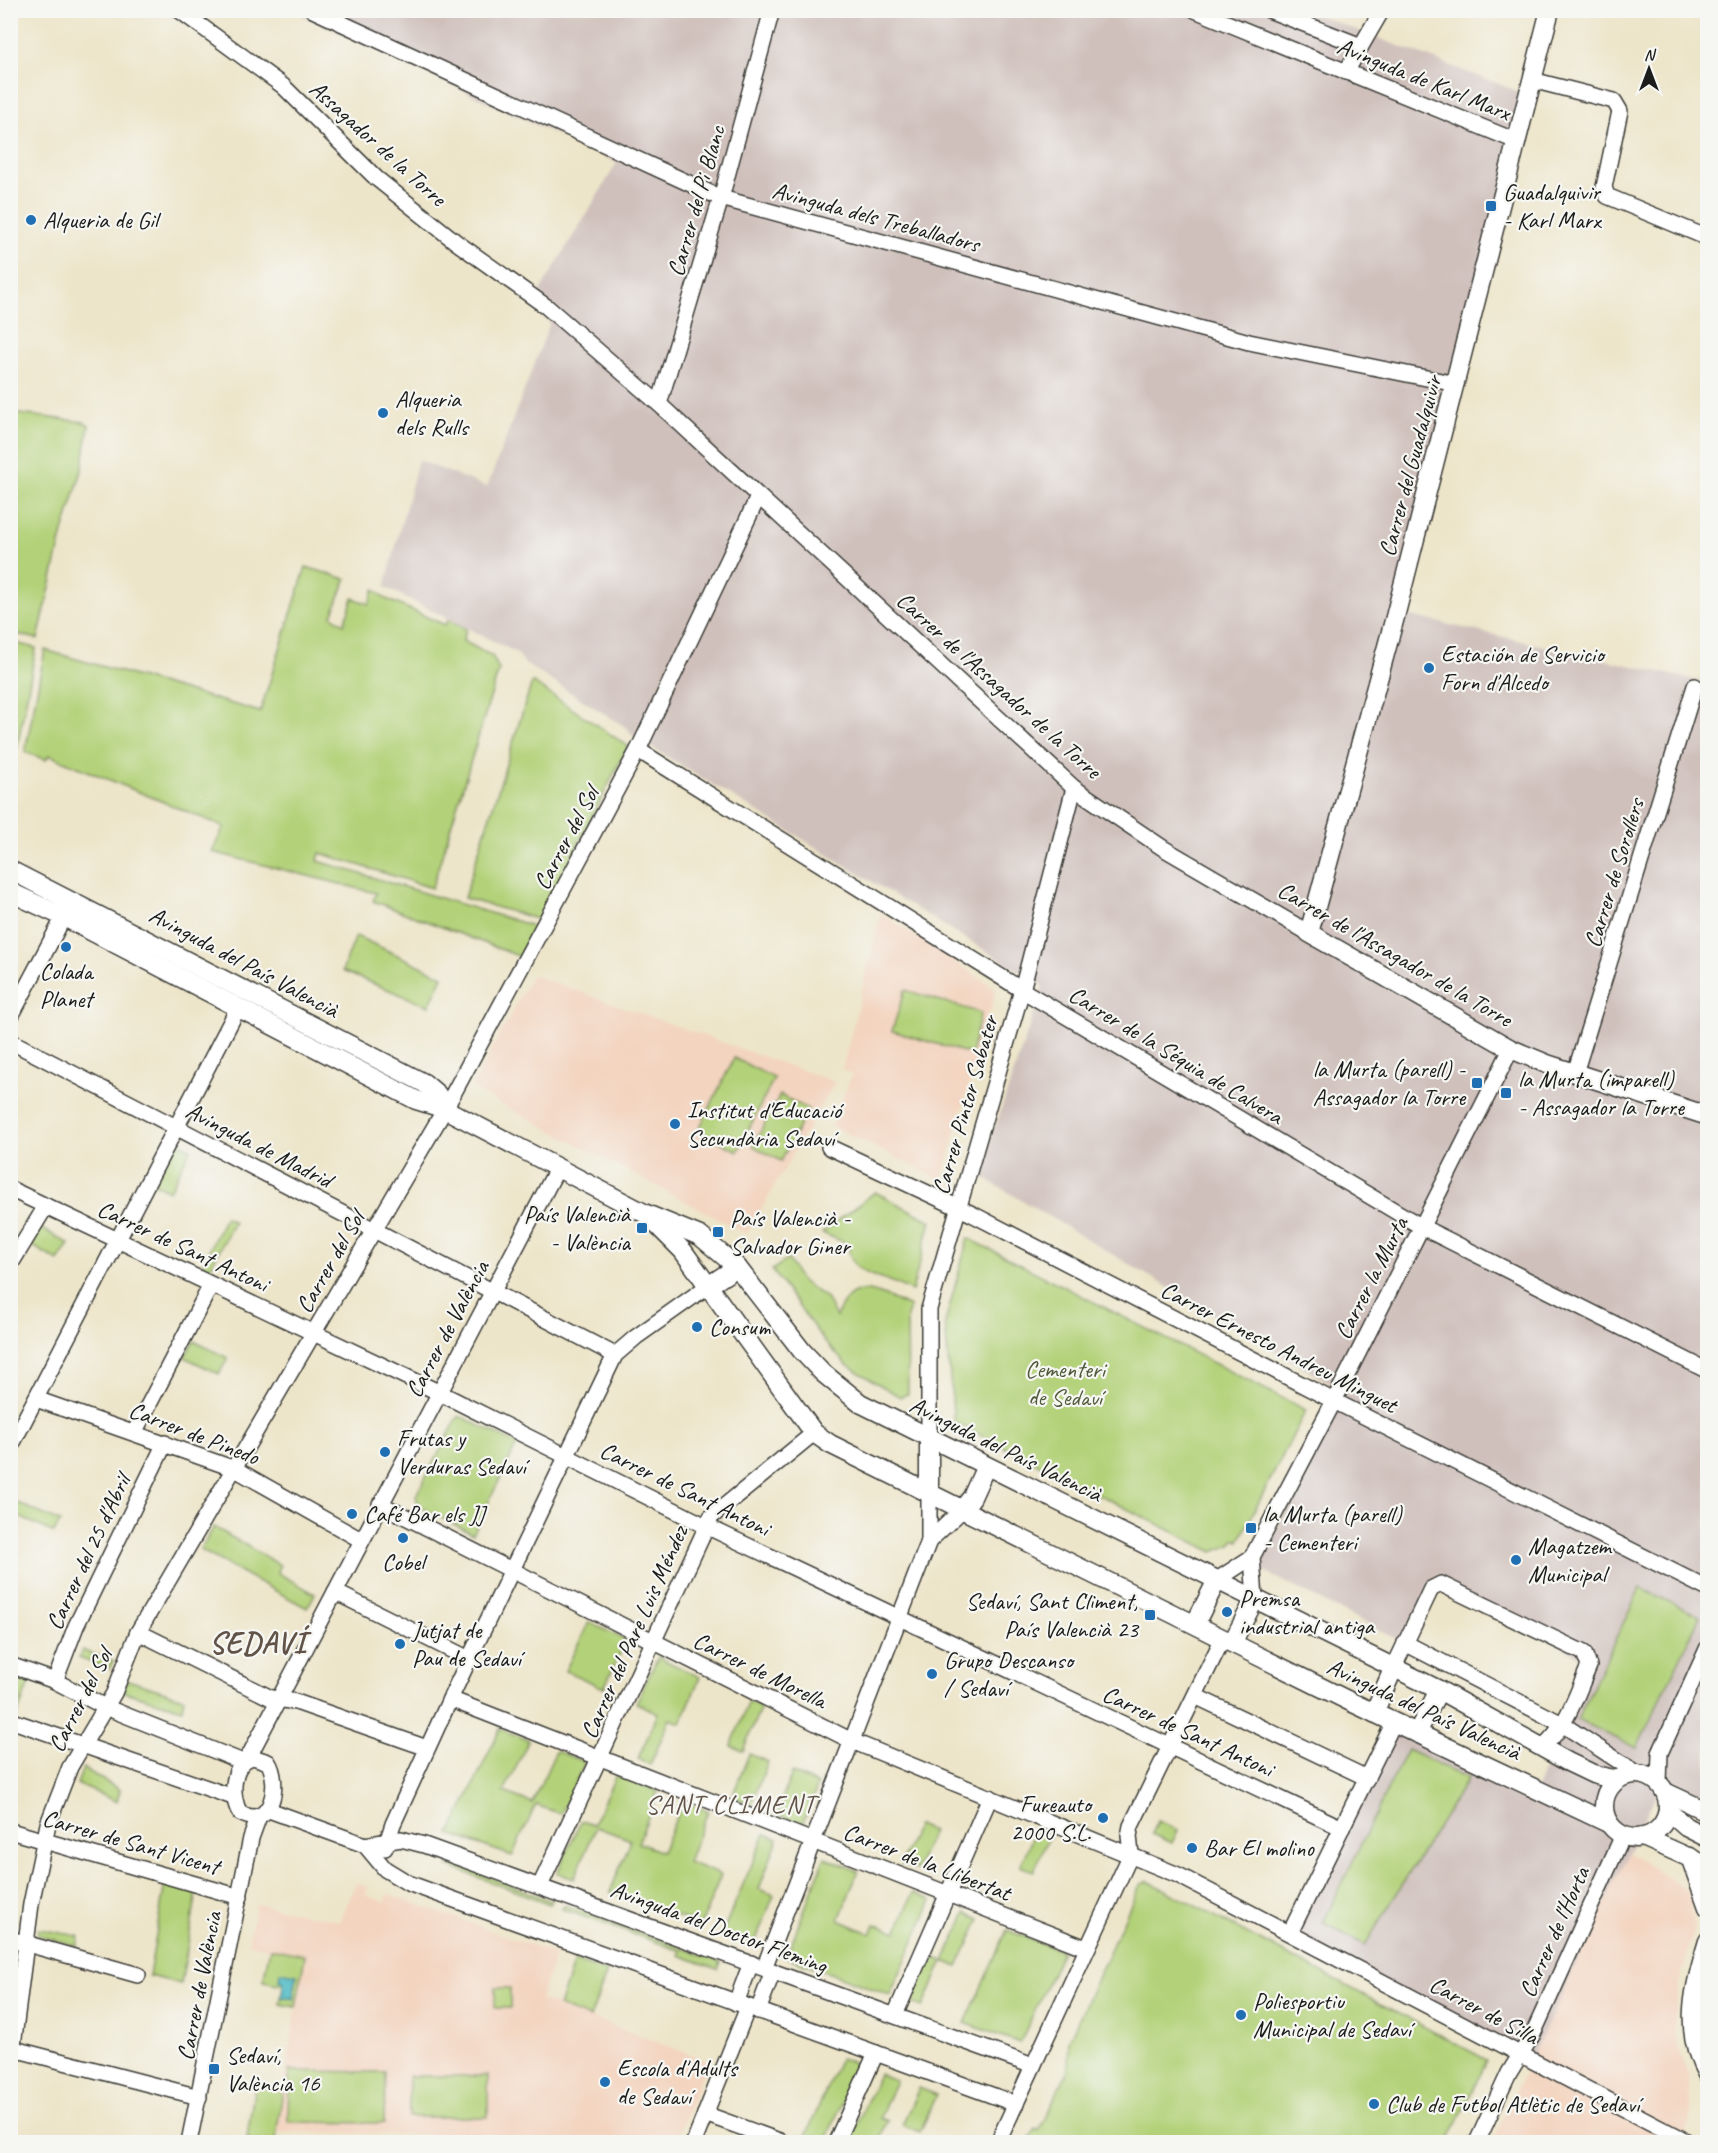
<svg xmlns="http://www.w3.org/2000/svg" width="1718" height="2153" font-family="Caveat,sans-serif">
  <rect width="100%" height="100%" fill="#f6f6f2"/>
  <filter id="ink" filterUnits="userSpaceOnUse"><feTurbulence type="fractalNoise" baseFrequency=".0167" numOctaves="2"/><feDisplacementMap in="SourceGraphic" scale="12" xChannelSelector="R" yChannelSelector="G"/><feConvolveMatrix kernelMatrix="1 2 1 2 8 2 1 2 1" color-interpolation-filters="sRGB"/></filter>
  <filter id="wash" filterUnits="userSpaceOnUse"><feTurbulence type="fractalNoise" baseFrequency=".008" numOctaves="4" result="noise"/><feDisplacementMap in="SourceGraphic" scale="24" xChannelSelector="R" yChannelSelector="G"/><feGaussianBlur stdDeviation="1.35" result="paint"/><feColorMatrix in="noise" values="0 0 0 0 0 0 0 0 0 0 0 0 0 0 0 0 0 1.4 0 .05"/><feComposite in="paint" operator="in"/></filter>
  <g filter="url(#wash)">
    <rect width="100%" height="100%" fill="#ede5c9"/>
    <!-- built -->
    <g fill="#f3d4bf">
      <path d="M881,913L996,989L942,1180L832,1126L852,1074L842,1070Z"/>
      <path d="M532,975L835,1082L747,1234L471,1088Z"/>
      <path d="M1628,1852L1689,1892L1695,1928L1679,1983L1673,2033L1689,2076L1690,2113L1683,2142H1492Z"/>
      <path d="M356,1883L368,1887L365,1895L385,1902L388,1894L556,1954L540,1999L708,2061L675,2142H566L495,2136L276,2132L305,1956L248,1944L256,1904L340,1921Z"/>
    </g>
    <!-- industrial -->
    <path fill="#cfc0bb" d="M291,10L1307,11L1530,96L1402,614L1708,683L1707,1797L1664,1777L1532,2058L1290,1933L1394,1722L1537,1788L1589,1661L1441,1584L1405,1643L1257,1568L1346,1393L979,1175L1043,986L633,736L627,728L525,664L517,653L385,587L418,460L487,487L550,323L531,306L617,163Z"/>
    <!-- green -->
    <g fill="#b2d178" stroke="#67764a" stroke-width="1.5">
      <path d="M11,413L84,422L89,425L82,470L63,532L38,639L11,633Z"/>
      <path d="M306,567L346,579L332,616L344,624L353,598L369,604L374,589L384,598L445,625L448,620L466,629L463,641L492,656L499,669L432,888L320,853L318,861L536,927L521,957L373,901L376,893L212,852L224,827L49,755L46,760L25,752L45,650L260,712Z"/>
      <path d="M11,642L36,648L17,748L11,746Z"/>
      <path d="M532,682L628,746L540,920L464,898Z"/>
      <path d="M356,936L443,976L429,1006L342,971Z"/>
      <path d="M905,990L981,1013L971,1054L892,1031Z"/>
      <path d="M734,1058L774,1078L738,1151L698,1131Z"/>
      <path d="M780,1095L808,1109L781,1161L753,1146Z"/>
      <path d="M175,1140L191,1149L169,1191L153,1183Z"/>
      <path d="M875,1192L931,1221L912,1291C902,1287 890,1280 881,1278C862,1273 849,1266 848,1244L822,1233Z"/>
      <path d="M225,1217L234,1222L207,1274L199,1271Z"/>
      <path d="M39,1227L69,1244L58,1261L29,1244Z"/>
      <path d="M968,1238L1306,1410L1239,1541L1235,1539L1231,1545L1213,1552L954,1422L945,1323Z"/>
      <path d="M788,1259L800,1280L826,1298L836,1317C853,1274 879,1294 910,1307L907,1317L908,1394L900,1397L848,1366L824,1341L772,1270Z"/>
      <path d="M194,1341L228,1358L219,1374L184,1357Z"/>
      <path d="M458,1417H462L517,1444L473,1534L418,1506L416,1495Z"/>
      <path d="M11,1500L60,1522L54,1533L11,1513Z"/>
      <path d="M214,1527L280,1565L278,1573L315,1594L307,1608L200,1550Z"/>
      <path d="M1640,1588L1700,1616L1637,1748L1577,1720Z"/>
      <path d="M589,1622L626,1640L604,1688L565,1671Z"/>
      <path d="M82,1650L113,1661L109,1669L79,1658Z"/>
      <path d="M658,1657L700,1677L681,1723L670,1719L650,1765L638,1759L658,1713L636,1703Z"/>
      <path d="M18,1671L32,1675L18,1713L11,1711L10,1689Z"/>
      <path d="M128,1680L184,1698L182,1709L122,1691Z"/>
      <path d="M749,1701L761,1707L743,1751L731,1746Z"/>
      <path d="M500,1729L529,1740L504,1792L532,1803L556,1751L585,1762L561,1814L536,1805L512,1856L450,1834Z"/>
      <path d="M1407,1749L1468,1778L1365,1945L1323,1923Z"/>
      <path d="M749,1754L768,1762L751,1804L732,1797Z"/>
      <path d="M83,1768L120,1790L117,1802L77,1784Z"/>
      <path d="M792,1773L818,1785L802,1825L776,1814Z"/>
      <path d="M616,1775L658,1791L638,1843L662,1852L683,1801L708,1811L688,1862L721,1875L701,1925L610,1892L631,1840L596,1827L574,1879L557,1873L581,1821L593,1825Z"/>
      <path d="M1158,1821L1178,1830L1172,1843L1152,1834Z"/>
      <path d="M917,1825L932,1831L916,1870L901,1864Z"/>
      <path d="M1037,1827L1051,1833L1034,1871L1020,1866Z"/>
      <path d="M765,1834L778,1839L759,1889L774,1895L754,1945L722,1933Z"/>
      <path d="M825,1857L858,1871L839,1920L871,1934L875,1924L897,1932L913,1893L932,1900L890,1995L786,1957Z"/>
      <path d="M449,1862L552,1901L550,1904L448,1866Z"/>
      <path d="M1148,1881L1487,2060L1448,2142H1026L1036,2129L1039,2131L1068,2070L1069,2040L1137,1891L1140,1885Z"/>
      <path d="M165,1883L197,1892L181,1984L149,1976Z"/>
      <path d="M564,1905L721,1962L718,1969L679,1955L681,1951L562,1909Z"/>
      <path d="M966,1913L980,1919L958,1967L944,1961Z"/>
      <path d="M38,1929L79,1936L77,1946L37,1935Z"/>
      <path d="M1007,1930L1062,1951L1020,2043L965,2023Z"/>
      <path d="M270,1948L305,1955L296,2007L280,2004L283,1985L263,1981Z"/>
      <path d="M931,1956L943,1961L923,2007L911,2003Z"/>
      <path d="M574,1961L607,1972L590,2018L559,2006Z"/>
      <rect x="495" y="1988" width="15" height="20"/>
      <path d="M840,2058L859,2065L825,2142L805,2138Z"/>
      <path d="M289,2071L385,2072L384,2123L288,2122Z"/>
      <path d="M879,2074L896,2080L880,2118L888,2121L878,2142H849Z"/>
      <rect x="409" y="2076" width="79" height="41"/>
      <path d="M255,2085L283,2091L275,2142H249V2137H247Z"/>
      <path d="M919,2088L937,2095L920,2132L902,2125Z"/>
    </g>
    <!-- water -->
    <path fill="#4cbac5" stroke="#346b70" stroke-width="1.5" d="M280,1972L297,1975L293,1999L281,1997L284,1982L279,1981Z"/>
  </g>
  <g filter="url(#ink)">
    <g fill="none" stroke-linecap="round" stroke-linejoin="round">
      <defs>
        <g id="minor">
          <path d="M179,10L283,86L376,178L456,242L547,307L659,404L1074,788L1163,848L1309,933"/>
          <path d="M313,10L721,198L1249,342L1456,384"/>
          <path d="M1195,10L1516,141"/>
          <path d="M1269,10L1361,46"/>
          <path d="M1346,72L1382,10"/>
          <path d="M1532,80L1614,101L1620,111L1604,187L1607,196L1708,238"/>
          <path d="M659,404L721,198L772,10"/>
          <path d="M638,750L1022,990L1422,1227L1708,1371"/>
          <path d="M10,1018L69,907"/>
          <path d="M10,1041L615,1355"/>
          <path d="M1575,1073L1695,686"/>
          <path d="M829,1147L972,1214L1334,1401L1708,1589"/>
          <path d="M10,1189L438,1392L706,1526L1342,1828"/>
          <path d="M10,1265L46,1206"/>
          <path d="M36,1399L235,1469L361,1540"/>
          <path d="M134,1433L211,1285"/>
          <path d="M929,1438V1309L1022,990L1074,788"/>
          <path d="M10,1448L238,1008"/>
          <path d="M380,1504L852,1741L1178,1875L1688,2142"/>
          <path d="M929,1541L962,1510"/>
          <path d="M1217,1580L1252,1557"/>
          <path d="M335,1592L469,1659"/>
          <path d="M1255,1599L1252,1557L1334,1401L1511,1049"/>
          <path d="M138,1632L271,1698L296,1702L427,1748"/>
          <path d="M1405,1643L1562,1724L1637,1773"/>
          <path d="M10,1665L55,1681L105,1707L243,1762"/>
          <path d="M1394,1667L1431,1589L1441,1584L1584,1653L1589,1666C1577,1693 1567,1728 1542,1747"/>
          <path d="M55,1681L76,1626L165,1443"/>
          <path d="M1195,1696L1367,1778"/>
          <path d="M450,1699L1086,1948"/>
          <path d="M10,1720L233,1797"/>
          <path d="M253,1757L268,1762C281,1783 272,1831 240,1813C230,1797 231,1762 253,1757Z"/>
          <path d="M248,1758L557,1169"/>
          <path d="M1659,1783L1660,1753L1708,1647"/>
          <path d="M269,1810L365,1845L385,1869L408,1883L1016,2104"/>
          <path d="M10,1831L240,1897"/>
          <path d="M365,1845L401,1839L424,1845L1033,2066"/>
          <path d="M385,1848L393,1824L450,1699L615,1355L636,1337L708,1286"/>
          <path d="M540,1886L711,1517L814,1433"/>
          <path d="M1290,1933L1394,1722"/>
          <path d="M10,1939L138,1975"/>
          <path d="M764,1968L929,1541V1492"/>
          <path d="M736,2003L751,1963"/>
          <path d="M758,2011L773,1971"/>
          <path d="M895,2015L990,1797"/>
          <path d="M10,2048L199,2097"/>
          <path d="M10,2069L31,1904L48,1824L70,1767L114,1693L138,1632L445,1109L638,750L758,497"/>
          <path d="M705,2114L782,2142"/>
          <path d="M189,2142L251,1838L259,1816"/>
          <path d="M694,2142L748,2007"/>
          <path d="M836,2142L876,2053"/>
          <path d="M998,2142L1131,1854L1129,1836L1131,1826L1223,1638"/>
          <path d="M1477,2142L1509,2073L1533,2034L1623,1835"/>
        </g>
        <g id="tertiary">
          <path d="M1550,10L1395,617L1309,933L1511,1049L1547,1064L1708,1116"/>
          <path d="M10,870L424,1083L437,1094L445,1109"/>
          <path d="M10,892L64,917L416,1100L445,1109L644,1213L700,1236L737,1267L802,1351L823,1373L860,1403L1439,1690L1568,1762L1593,1774L1616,1780"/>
          <path d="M652,1220L683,1251L814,1433L830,1444L1351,1702L1608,1823"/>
          <path d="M708,1286L737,1267"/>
          <path d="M929,1438V1492"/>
          <path d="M962,1510L972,1497L986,1466"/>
          <path d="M1195,1624L1217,1580"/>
          <path d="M1232,1643L1255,1599"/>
          <path d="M1374,1713L1394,1667"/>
          <path d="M1417,1733L1439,1690"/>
          <circle cx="1636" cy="1806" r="32"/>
          <path d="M1665,1792L1708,1812"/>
          <path d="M1668,1811L1686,1827L1708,1838"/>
          <path d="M1643,1837L1708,1866"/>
          <path d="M1690,1857L1708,1907"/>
          <path d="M1708,1941C1694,1988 1682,2031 1708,2076"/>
        </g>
      </defs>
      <!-- minor casing -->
      <use href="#minor" stroke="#3b3a36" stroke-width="18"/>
      <!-- tertiary casing -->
      <use href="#tertiary" stroke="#3b3a36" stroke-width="21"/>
      <!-- minor -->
      <use href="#minor" stroke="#fff" stroke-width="15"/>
      <!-- tertiary -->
      <use href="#tertiary" stroke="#fff" stroke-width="18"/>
    </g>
  </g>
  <!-- markers -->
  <g fill="#1f6fb2" stroke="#f6f6f2" stroke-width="2">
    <rect x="1485" y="200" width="12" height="12" rx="3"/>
    <circle cx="31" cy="220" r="6"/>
    <circle cx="383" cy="413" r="6"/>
    <circle cx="1429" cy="668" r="6"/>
    <circle cx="66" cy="947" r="6"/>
    <rect x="1471" y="1077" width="12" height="12" rx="3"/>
    <rect x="1500" y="1087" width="12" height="12" rx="3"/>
    <circle cx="675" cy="1124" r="6"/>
    <rect x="636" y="1222" width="12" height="12" rx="3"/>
    <rect x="712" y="1226" width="12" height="12" rx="3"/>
    <circle cx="697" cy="1327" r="6"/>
    <circle cx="385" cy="1452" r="6"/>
    <circle cx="352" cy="1514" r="6"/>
    <rect x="1245" y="1522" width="12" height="12" rx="3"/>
    <circle cx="403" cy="1538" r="6"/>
    <circle cx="1516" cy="1560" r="6"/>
    <circle cx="1227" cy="1612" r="6"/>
    <rect x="1144" y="1609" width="12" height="12" rx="3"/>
    <circle cx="400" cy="1644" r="6"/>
    <circle cx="932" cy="1674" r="6"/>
    <circle cx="1103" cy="1818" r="6"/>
    <circle cx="1192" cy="1848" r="6"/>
    <circle cx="1241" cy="2015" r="6"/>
    <rect x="208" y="2063" width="12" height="12" rx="3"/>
    <circle cx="605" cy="2082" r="6"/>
    <circle cx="1374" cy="2104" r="6"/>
  </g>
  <g text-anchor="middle" stroke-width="4.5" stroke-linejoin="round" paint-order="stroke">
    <!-- street labels -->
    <g font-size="24" fill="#1c1c1c" stroke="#f6f6f2">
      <text transform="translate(1424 79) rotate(22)" y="8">Avinguda de Karl Marx</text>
      <text transform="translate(378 143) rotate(42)" y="8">Assagador de la Torre</text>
      <text transform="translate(696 201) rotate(-74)" y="8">Carrer del Pi Blanc</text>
      <text transform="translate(876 217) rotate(15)" y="8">Avinguda dels Treballadors</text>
      <text transform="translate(1410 466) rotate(-75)" y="8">Carrer del Guadalquivir</text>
      <text transform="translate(999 685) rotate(42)" y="8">Carrer de l'Assagador de la Torre</text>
      <text transform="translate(566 838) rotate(-62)" y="8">Carrer del Sol</text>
      <text transform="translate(1614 873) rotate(-73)" y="8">Carrer de Sorollers</text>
      <text transform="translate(1395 954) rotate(30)" y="8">Carrer de l'Assagador de la Torre</text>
      <text transform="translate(244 962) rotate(28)" y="8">Avinguda del País Valencià</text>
      <text transform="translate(1176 1055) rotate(31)" y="8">Carrer de la Séquia de Calvera</text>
      <text transform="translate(965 1105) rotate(-74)" y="8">Carrer Pintor Sabater</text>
      <text transform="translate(259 1145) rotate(27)" y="8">Avinguda de Madrid</text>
      <text transform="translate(183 1246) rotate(25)" y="8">Carrer de Sant Antoni</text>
      <text transform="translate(330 1262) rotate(-60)" y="8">Carrer del Sol</text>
      <text transform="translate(1371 1278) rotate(-63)" y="8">Carrer la Murta</text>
      <text transform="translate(447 1329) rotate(-62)" y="8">Carrer de València</text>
      <text transform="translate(1279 1347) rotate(27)" y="8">Carrer Ernesto Andreu Minguet</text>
      <text transform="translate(194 1433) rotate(21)" y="8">Carrer de Pinedo</text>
      <text transform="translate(1006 1449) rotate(26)" y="8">Avinguda del País Valencià</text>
      <text transform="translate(685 1489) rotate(26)" y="8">Carrer de Sant Antoni</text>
      <text transform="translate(88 1552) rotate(-65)" y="8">Carrer del 25 d'Abril</text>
      <text transform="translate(634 1632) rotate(-66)" y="8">Carrer del Pare Luis Méndez</text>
      <text transform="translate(760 1670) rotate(26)" y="8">Carrer de Morella</text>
      <text transform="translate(80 1700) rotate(-63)" y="8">Carrer del Sol</text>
      <text transform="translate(1424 1709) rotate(25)" y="8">Avinguda del País Valencià</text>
      <text transform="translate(1188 1731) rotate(25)" y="8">Carrer de Sant Antoni</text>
      <text transform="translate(131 1842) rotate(16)" y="8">Carrer de Sant Vicent</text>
      <text transform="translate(927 1862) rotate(21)" y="8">Carrer de la Llibertat</text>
      <text transform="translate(719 1927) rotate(20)" y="8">Avinguda del Doctor Fleming</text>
      <text transform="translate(1554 1932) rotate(-66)" y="8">Carrer de l'Horta</text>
      <text transform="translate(199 1986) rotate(-79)" y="8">Carrer de València</text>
      <text transform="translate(1484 2010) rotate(28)" y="8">Carrer de Silla</text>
    </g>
    <!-- poi labels -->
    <g font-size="24" fill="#1c1c1c" stroke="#f6f6f2" text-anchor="start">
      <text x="1503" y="200">Guadalquivir<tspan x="1503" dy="28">- Karl Marx</tspan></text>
      <text x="43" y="228">Alqueria de Gil</text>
      <text x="395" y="407">Alqueria<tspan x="395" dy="28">dels Rulls</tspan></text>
      <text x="1441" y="662">Estación de Servicio<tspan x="1441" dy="28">Forn d'Alcedo</tspan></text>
      <text x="66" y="979" text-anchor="middle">Colada<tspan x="66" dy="28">Planet</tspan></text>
      <text x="1465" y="1077" text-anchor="end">la Murta (parell) -<tspan x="1465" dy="28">Assagador la Torre</tspan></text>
      <text x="1518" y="1087">la Murta (imparell)<tspan x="1518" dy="28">- Assagador la Torre</tspan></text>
      <text x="687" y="1118">Institut d'Educació<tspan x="687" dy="28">Secundària Sedaví</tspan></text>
      <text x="630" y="1222" text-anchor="end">País Valencià<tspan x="630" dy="28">- València</tspan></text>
      <text x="730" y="1226">País Valencià -<tspan x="730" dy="28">Salvador Giner</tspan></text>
      <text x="709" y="1335">Consum</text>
      <text x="397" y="1446">Frutas y<tspan x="397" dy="28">Verduras Sedaví</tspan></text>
      <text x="364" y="1522">Café Bar els JJ</text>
      <text x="1263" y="1522">la Murta (parell)<tspan x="1263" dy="28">- Cementeri</tspan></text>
      <text x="1528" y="1554">Magatzem<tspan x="1528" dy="28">Municipal</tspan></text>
      <text x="403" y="1570" text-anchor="middle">Cobel</text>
      <text x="1239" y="1606">Premsa<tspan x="1239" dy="28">industrial antiga</tspan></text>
      <text x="1138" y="1609" text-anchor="end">Sedaví, Sant Climent,<tspan x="1138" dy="28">País Valencià 23</tspan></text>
      <text x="412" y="1638">Jutjat de<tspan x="412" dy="28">Pau de Sedaví</tspan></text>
      <text x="944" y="1668">Grupo Descanso<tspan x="944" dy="28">/ Sedaví</tspan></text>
      <text x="1091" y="1812" text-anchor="end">Fureauto<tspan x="1091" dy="28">2000 S.L.</tspan></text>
      <text x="1204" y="1856">Bar El molino</text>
      <text x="1253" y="2009">Poliesportiu<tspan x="1253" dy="28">Municipal de Sedaví</tspan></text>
      <text x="226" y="2063">Sedaví,<tspan x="226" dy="28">València 16</tspan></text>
      <text x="617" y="2076">Escola d'Adults<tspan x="617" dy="28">de Sedaví</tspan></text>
      <text x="1386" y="2112">Club de Futbol Atlètic de Sedaví</text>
    </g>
    <!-- park labels -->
    <g font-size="24" fill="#505b3c" stroke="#f6f6f2">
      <text x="1065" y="1377">Cementeri<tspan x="1065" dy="28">de Sedaví</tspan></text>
    </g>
    <!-- neighbourhood labels -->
    <g font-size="26" letter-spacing="1.5" fill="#615348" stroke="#f6f6f2">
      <text x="731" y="1813">SANT CLIMENT</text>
    </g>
    <!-- district labels -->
    <g font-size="30" font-weight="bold" letter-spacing="1.5" fill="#615348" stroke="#f6f6f2">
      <text x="258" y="1653">SEDAVÍ</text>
    </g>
  </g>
  <!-- margin -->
  <rect width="1718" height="2153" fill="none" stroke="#f6f6f2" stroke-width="36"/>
  <!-- north arrow -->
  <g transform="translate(1649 69)" stroke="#f6f6f2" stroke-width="4.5" paint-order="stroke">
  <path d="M0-4.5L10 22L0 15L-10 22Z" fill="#1c1c1c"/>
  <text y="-9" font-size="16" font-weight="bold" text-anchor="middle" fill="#1c1c1c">N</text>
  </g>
</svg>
